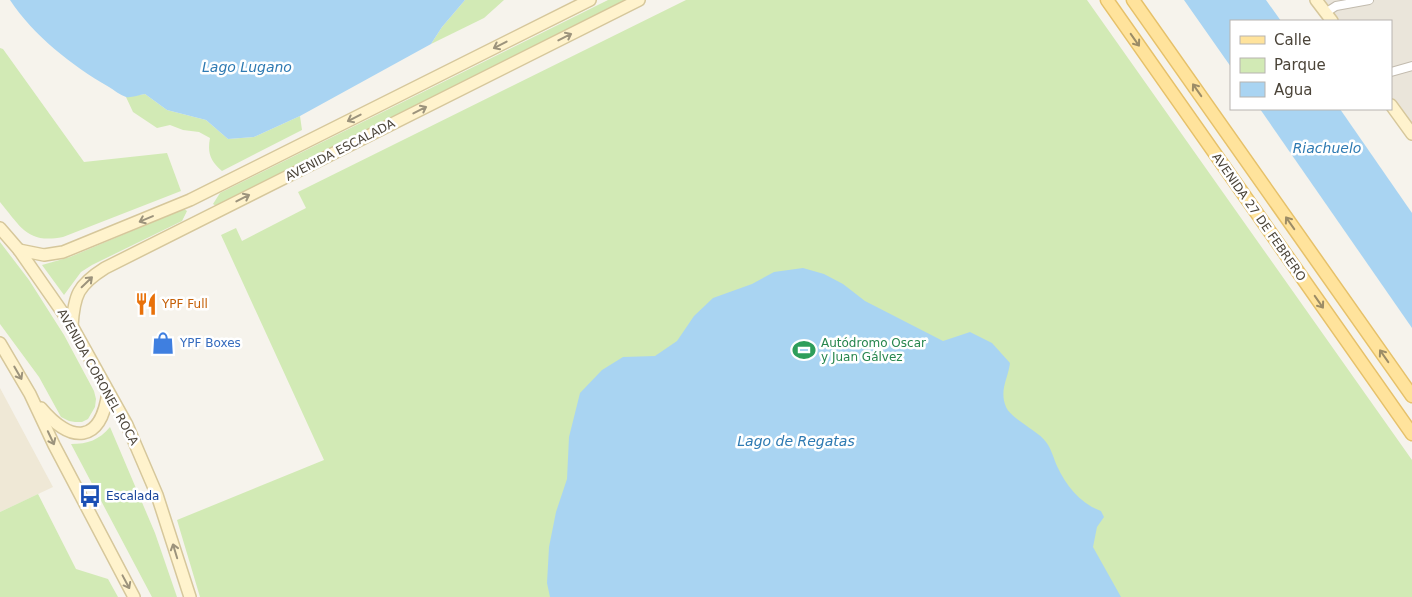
<svg xmlns="http://www.w3.org/2000/svg" width="1412" height="597" font-family="'DejaVu Sans',sans-serif">
  <rect width="100%" height="100%" fill="#f6f3ec"/>
  <!-- residential -->
  <path fill="#eae5da" d="M1321,0H1412V130L1391,99V21H1336Z"/>
  <!-- education -->
  <path fill="#efe8d6" d="M0,388L53,487L0,512Z"/>
  <!-- green -->
  <g fill="#d2eab5">
    <path d="M465,0H504L484,18L431,44L442,27Z"/>
    <path d="M608,0H626L216,206L213,204L220,193Z"/>
    <path d="M686,0H1087L1412,460V597H200L177,520L324,460L221,235L236,228L242,241L306,208L298,192Z"/>
    <path d="M0,48L3,49L84,162L167,153L181,191L63,237C27,244 21,227 0,202Z"/>
    <path d="M145,94L167,110L206,120L228,139L254,137L300,116L302,130L222,171C211,161 207,154 210,138L199,132L183,130L170,125L157,128L133,112L126,97Z"/>
    <path d="M184,209L187,211L182,221L92,265L81,272L64,295L42,265L70,257Z"/>
    <path d="M0,242L29,280L64,335L94,391L96,399L95,407L88,419L82,422H75L69,421L61,417L39,377L0,324Z"/>
    <path d="M110,427L155,533L177,597H152L71,444C88,444 99,440 110,427Z"/>
    <path d="M38,494L76,569L108,579L118,597H0V512Z"/>
  </g>
  <!-- water -->
  <g fill="#a9d4f2">
    <path d="M10,0H465L442,27L431,44L300,116L254,137L228,139L206,120L167,110L145,94C139,95 131,98 126,97C120,95 114,90 109,87C71,65 34,36 10,0Z"/>
    <path d="M1184,0H1266L1281,21H1231V67Z"/>
    <path d="M1260,109H1340L1412,213V328Z"/>
    <path d="M803,268L824,274L843,284L865,301L943,341L970,332L992,343L1010,363C1008,379 999,390 1006,407C1011,419 1039,431 1046,442C1051,448 1054,459 1057,466C1066,486 1081,504 1101,511L1104,517L1097,527L1093,547L1121,597H550L547,583L549,547L556,512L567,479L569,437L580,393L602,370L623,357L655,356L677,341L694,316L713,298L752,284L774,272Z"/>
  </g>
  <g fill="none" stroke-linecap="round" stroke-linejoin="round">
    <defs>
      <g id="minor">
        <path d="M1325,13L1336,6L1369,0"/>
        <path d="M1391,72L1412,66"/>
      </g>
      <g id="secondary">
        <path d="M1316,0L1332,21"/>
        <path d="M1391,105L1412,134"/>
        <path d="M0,228L19,250L72,326L127,425L157,495L190,597"/>
        <path d="M19,250L44,255L63,252L190,200L590,0"/>
        <path d="M72,326C74,295 78,285 105,268L639,0"/>
        <path d="M0,343L30,394L54,445L134,597"/>
        <path d="M41,408C71,444 101,444 108,392"/>
      </g>
      <g id="primary">
        <path d="M1107,0L1412,434"/>
        <path d="M1133,0L1412,396"/>
      </g>
    </defs>
    <!-- minor casing -->
    <use href="#minor" stroke="#c2bbae" stroke-width="10"/>
    <!-- secondary casing -->
    <use href="#secondary" stroke="#d6c79b" stroke-width="14"/>
    <!-- primary casing -->
    <use href="#primary" stroke="#e6c16a" stroke-width="15"/>
    <!-- minor -->
    <use href="#minor" stroke="#fff" stroke-width="8"/>
    <!-- secondary -->
    <use href="#secondary" stroke="#fff3cd" stroke-width="11"/>
    <!-- primary -->
    <use href="#primary" stroke="#ffe39c" stroke-width="12"/>
  </g>
  <!-- one-way arrows -->
  <defs><path id="oneway-shaft" d="M-6 0H5M1.5-3L5.5 0L1.5 3" fill="none" stroke-width="1.6" stroke-linecap="round" stroke-linejoin="round" transform="scale(1.25)"/></defs>
  <g stroke="#9c937c">
    <use href="#oneway-shaft" transform="translate(565 37) rotate(-27)"/>
    <use href="#oneway-shaft" transform="translate(500 45) rotate(153)"/>
    <use href="#oneway-shaft" transform="translate(420 110) rotate(-27)"/>
    <use href="#oneway-shaft" transform="translate(354 118) rotate(153)"/>
    <use href="#oneway-shaft" transform="translate(243 198) rotate(-27)"/>
    <use href="#oneway-shaft" transform="translate(146 219) rotate(157)"/>
    <use href="#oneway-shaft" transform="translate(87 282) rotate(-44)"/>
    <use href="#oneway-shaft" transform="translate(18 373) rotate(60)"/>
    <use href="#oneway-shaft" transform="translate(51 438) rotate(65)"/>
    <use href="#oneway-shaft" transform="translate(175 551) rotate(-107)"/>
    <use href="#oneway-shaft" transform="translate(126 582) rotate(62)"/>
  </g>
  <g stroke="#9c8c66">
    <use href="#oneway-shaft" transform="translate(1135 40) rotate(55)"/>
    <use href="#oneway-shaft" transform="translate(1197 90) rotate(-125)"/>
    <use href="#oneway-shaft" transform="translate(1290 223) rotate(-125)"/>
    <use href="#oneway-shaft" transform="translate(1319 302) rotate(55)"/>
    <use href="#oneway-shaft" transform="translate(1384 356) rotate(-125)"/>
  </g>
  <!-- icons -->
  <defs>
    <symbol id="restaurant-bare" viewBox="-9 -9 18 18"><path d="M-5-6h1v4h1v-4h1v4h1v-4h1v5L-1.5 .5V6h-2V.5L-5-1ZM5-6V6H3V1.5H1.5Q1.5-4 5-6Z" fill="#e8710a" stroke="#fff" stroke-width="2.5" paint-order="stroke"/></symbol>
    <symbol id="shop-bare" viewBox="-9 -9 18 18"><path d="M-5-2.5h2.3a2.7 3.5 0 0 1 5.4 0H5L5.5 6h-11ZM-1.5-2.5h3a1.5 2.3 0 0 0-3 0Z" fill="#3f7fe0" stroke="#fff" stroke-width="2.5" paint-order="stroke"/></symbol>
    <symbol id="stadium-bare" viewBox="-9 -9 18 18"><path d="M0-5a6.5 5 0 1 0 0 10a6.5 5 0 1 0 0-10ZM-3.5-1.8h7v3.6h-7Z" fill="#2e9e5b" stroke="#fff" stroke-width="2.5" paint-order="stroke"/></symbol>
    <symbol id="bus-bare" viewBox="-9 -9 18 18"><path d="M-5-6H5V4H4V6H2V4H-2V6H-4V4H-5ZM-3.5-4V0h7V-4ZM-3.5 1.2v1.5H-2V1.2ZM2 1.2v1.5H3.5V1.2Z" fill="#1a4fb4" stroke="#fff" stroke-width="2.5" paint-order="stroke"/></symbol>
  </defs>
  <g fill-rule="evenodd">
    <use href="#restaurant-bare" x="130" y="288" width="32" height="32"/>
    <use href="#shop-bare" x="147" y="327" width="32" height="32"/>
    <use href="#stadium-bare" x="788" y="334" width="32" height="32"/>
    <use href="#bus-bare" x="74" y="480" width="32" height="32"/>
  </g>
  <g text-anchor="middle" stroke-width="5" stroke-linejoin="round" paint-order="stroke">
    <!-- street labels -->
    <g font-size="12" fill="#4b4439" stroke="#fff">
      <text transform="translate(340 150) rotate(-27)" y="4">AVENIDA ESCALADA</text>
      <text transform="translate(1259 217) rotate(55)" y="4">AVENIDA 27 DE FEBRERO</text>
      <text transform="translate(98 377) rotate(61)" y="4">AVENIDA CORONEL ROCA</text>
    </g>
    <!-- food labels -->
    <g font-size="12" fill="#c56008" stroke="#fff" text-anchor="start">
      <text x="162" y="308">YPF Full</text>
    </g>
    <!-- shop labels -->
    <g font-size="12" fill="#366cbe" stroke="#fff" text-anchor="start">
      <text x="180" y="347">YPF Boxes</text>
    </g>
    <!-- leisure labels -->
    <g font-size="12" fill="#27864d" stroke="#fff" text-anchor="start">
      <text x="821" y="347">Autódromo Oscar<tspan x="821" dy="14">y Juan Gálvez</tspan></text>
    </g>
    <!-- transit labels -->
    <g font-size="12" fill="#164399" stroke="#fff" text-anchor="start">
      <text x="106" y="500">Escalada</text>
    </g>
    <!-- water labels -->
    <g font-size="14" font-style="italic" fill="#2e7ab2" stroke="#fff">
      <text x="247" y="72">Lago Lugano</text>
      <text x="1327" y="153">Riachuelo</text>
      <text x="796" y="446">Lago de Regatas</text>
    </g>
  </g>
  <!-- legend -->
  <rect x="1230" y="20" width="162" height="90" fill="#ffffff" stroke="#b7b4b0"/>
  <rect x="1240" y="36" width="25" height="8" fill="#ffe39c" stroke="#b7b4b0"/>
  <text x="1274" y="45" font-size="15" fill="#4b4439">Calle</text>
  <rect x="1240" y="58" width="25" height="15" fill="#d2eab5" stroke="#b7b4b0"/>
  <text x="1274" y="70" font-size="15" fill="#4b4439">Parque</text>
  <rect x="1240" y="82" width="25" height="15" fill="#a9d4f2" stroke="#b7b4b0"/>
  <text x="1274" y="95" font-size="15" fill="#4b4439">Agua</text>
</svg>
